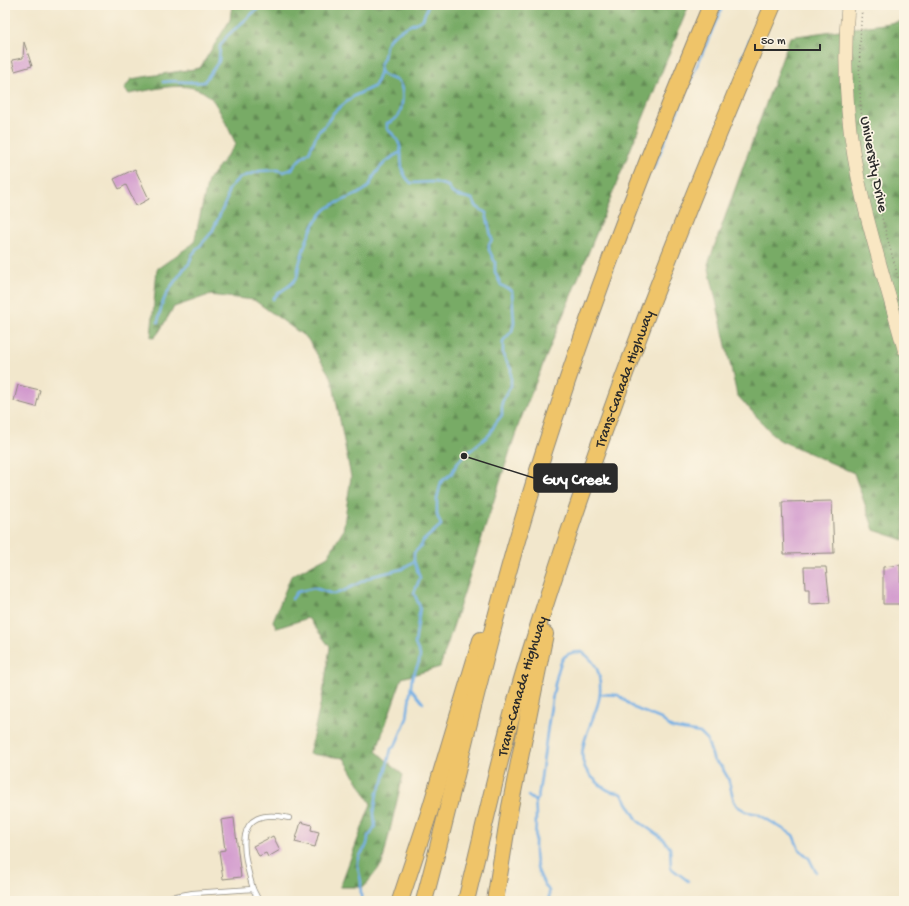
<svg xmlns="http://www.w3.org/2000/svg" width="909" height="906" font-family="'Gochi Hand',sans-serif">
  <defs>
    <pattern id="forest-firs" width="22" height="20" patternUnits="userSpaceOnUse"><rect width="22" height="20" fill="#78ab66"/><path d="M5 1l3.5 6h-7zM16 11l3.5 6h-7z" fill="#638b54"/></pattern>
  </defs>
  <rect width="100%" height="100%" fill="#fcf5e5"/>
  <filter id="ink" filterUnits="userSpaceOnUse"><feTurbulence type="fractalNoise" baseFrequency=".025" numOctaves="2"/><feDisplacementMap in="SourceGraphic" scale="8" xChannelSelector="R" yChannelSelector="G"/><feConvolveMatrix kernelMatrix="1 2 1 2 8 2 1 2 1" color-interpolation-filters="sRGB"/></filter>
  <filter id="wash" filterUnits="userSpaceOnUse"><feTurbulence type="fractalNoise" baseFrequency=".012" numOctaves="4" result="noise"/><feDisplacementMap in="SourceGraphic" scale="16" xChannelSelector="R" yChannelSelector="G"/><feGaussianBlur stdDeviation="0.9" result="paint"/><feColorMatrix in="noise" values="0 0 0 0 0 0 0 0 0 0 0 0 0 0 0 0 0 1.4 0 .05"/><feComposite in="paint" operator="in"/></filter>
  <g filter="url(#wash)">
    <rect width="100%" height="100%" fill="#f2e7cc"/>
    <!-- forest -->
    <g fill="url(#forest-firs)" stroke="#526b48">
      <path d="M232,5H689L518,426L440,667L402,678L376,751L403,775L382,864L364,887H340L371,804L344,758L309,754L324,688L330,647L308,618L277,628L273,621L291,576L328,556L343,531L351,477L332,379L307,338L254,300L209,295L174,307L159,332L154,338L151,337L157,269L194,243L208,180L236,144C230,132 219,107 211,98C191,77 153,90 129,94L124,89L131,79L200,68L230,20Z"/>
      <path d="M904,21V540L874,530L854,473L777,439L737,395L708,264L790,37Z"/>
    </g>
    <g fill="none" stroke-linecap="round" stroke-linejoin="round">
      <!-- stream -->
      <g stroke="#73afe5" stroke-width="2.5">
        <path d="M742,59L764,5"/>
        <path d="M163,82C177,79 190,84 204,82L219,61L220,46L227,36L262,5"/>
        <path d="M653,169L723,5"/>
        <path d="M273,299C279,290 292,287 297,277C298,273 298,269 299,265C304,247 311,223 325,210C336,200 358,198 368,187C371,184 372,179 374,176C381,165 390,157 401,152"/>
        <path d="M158,322C163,297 166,293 181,273C184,269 184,267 189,264L192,255L212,232L227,199L228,191L233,184L239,178L260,171L278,170L283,172L292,169L299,160L309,152L318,132L324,127L334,112L354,96L375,86L380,71"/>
        <path d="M292,599L297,592L314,588L333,594L341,592L373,576L402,569L414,561"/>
        <path d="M411,688L423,703"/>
        <path d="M600,694C597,722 565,756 595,780C599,784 605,789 610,791C614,793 618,792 622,794L638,821L663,839L670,848L671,868L688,881"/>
        <path d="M528,796L535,801C540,836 525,859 549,891V899L551,901"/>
        <path d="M535,801L538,797C543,773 552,671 564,657C569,652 576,652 582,652C598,663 601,675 600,694L618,695L634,708L661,719L672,728L700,733L707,740L714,761L721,766L728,778L734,801L737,806L747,812L758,814L793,835L799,849L809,858L816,872"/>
        <path d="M362,901C360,894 361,889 361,883C361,874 355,868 359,858C363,848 368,849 368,836L371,834L375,826L374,813L377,793L383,782L391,749L395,746L407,718L412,678L419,662L420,655L415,644L420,607L414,593L420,578L414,561V553L421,546L423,541L441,525L437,515V499L441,482L452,473L457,463L464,456L490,434L495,424L502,415V402L511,386V369L503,355V341L512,331L514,323L512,291L501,285L495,272V262L489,250V244L492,240L486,213L477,207L472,199C461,195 452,198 448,186L434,182L411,183C391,165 413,149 387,129V123C391,122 395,120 397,117C403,111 404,91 400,84C397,77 384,80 380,71C378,66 382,62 384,57C385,53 385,49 386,45C392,31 411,26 423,19L428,5"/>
      </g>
    </g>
    <g id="blocks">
      <!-- building -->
      <g fill="#d29ace">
        <path d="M24,42L32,66L15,71L12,60L23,58Z"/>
        <path d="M135,169L149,199L136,206L126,185L119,189L114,179Z"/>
        <path d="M18,385L40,390L36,407L14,401Z"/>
        <path d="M832,501L834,553L784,554L782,502Z"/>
        <path d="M900,565L901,604H883V567Z"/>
        <path d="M804,567H826L830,603L809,604V589H805Z"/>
        <path d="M234,818L241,877L223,879L219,851L225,850L221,820Z"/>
        <path d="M301,822L312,825L311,830L319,832L315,847L295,842Z"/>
        <path d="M273,836L280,850L268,857L266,853L259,856L253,846Z"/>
      </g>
    </g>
  </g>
  <g filter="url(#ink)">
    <use href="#blocks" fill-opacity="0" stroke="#8e897c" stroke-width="1"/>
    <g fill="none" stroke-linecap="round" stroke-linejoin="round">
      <defs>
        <g id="lane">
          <path d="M253,889C243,853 230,805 289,818"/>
          <path d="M159,899L193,893L253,889L259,901"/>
        </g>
        <path id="secondary" d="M848,5C845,40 845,75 848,111C855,192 883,271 904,349"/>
        <g id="highway">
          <path d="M400,901L430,810L481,640"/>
          <path d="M424,901C457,778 484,652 520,530C572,352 639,176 711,5"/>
          <path id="s1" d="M466,901C486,819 504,737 529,656C597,435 681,218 773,5"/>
          <path d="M495,901L510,807L545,634"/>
        </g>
      </defs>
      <!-- lane casing -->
      <use href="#lane" stroke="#8e897c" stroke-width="6"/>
      <!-- secondary casing -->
      <use href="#secondary" stroke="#8e897c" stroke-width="14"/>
      <!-- highway casing -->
      <use href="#highway" stroke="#8e897c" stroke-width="18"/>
      <!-- path -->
      <path stroke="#8e897c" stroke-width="1.5" stroke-dasharray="1 3" stroke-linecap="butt" d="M862,5C860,39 858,74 861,109C868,174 887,236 904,299"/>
      <!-- lane -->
      <use href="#lane" stroke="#fff" stroke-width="4.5"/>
      <!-- secondary -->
      <use href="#secondary" stroke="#f9e7c3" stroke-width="13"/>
      <!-- highway -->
      <use href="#highway" stroke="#efc469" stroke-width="16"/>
    </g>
  </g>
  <g text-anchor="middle" stroke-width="3.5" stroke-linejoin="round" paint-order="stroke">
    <!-- street labels -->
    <g font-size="15" fill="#2b2b2b" stroke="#fcf5e5">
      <text transform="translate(875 164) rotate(79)" y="5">University Drive</text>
      <text dy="5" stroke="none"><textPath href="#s1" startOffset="546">Trans-Canada Highway</textPath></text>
      <text dy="5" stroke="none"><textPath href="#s1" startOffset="222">Trans-Canada Highway</textPath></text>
    </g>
  </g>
  <!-- callouts -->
  <path fill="none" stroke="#2b2b2b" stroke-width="1.5" d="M464 456L534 478"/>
  <circle fill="#2b2b2b" stroke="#fcf5e5" stroke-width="1.5" cx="464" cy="456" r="4"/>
  <rect fill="#2b2b2b" stroke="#2b2b2b" stroke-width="1.5" x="534" y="464" width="83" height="28" rx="4"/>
  <g font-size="16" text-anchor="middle" font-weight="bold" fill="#fff">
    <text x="576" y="484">Guy Creek</text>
  </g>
  <!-- margin -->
  <rect width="909" height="906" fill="none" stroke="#fcf5e5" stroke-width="20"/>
  <!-- scale -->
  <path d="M755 44v6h65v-6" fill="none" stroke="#2b2b2b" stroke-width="2"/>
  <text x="761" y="44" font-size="12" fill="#2b2b2b" stroke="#fcf5e5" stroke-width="3" paint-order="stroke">50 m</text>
</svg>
